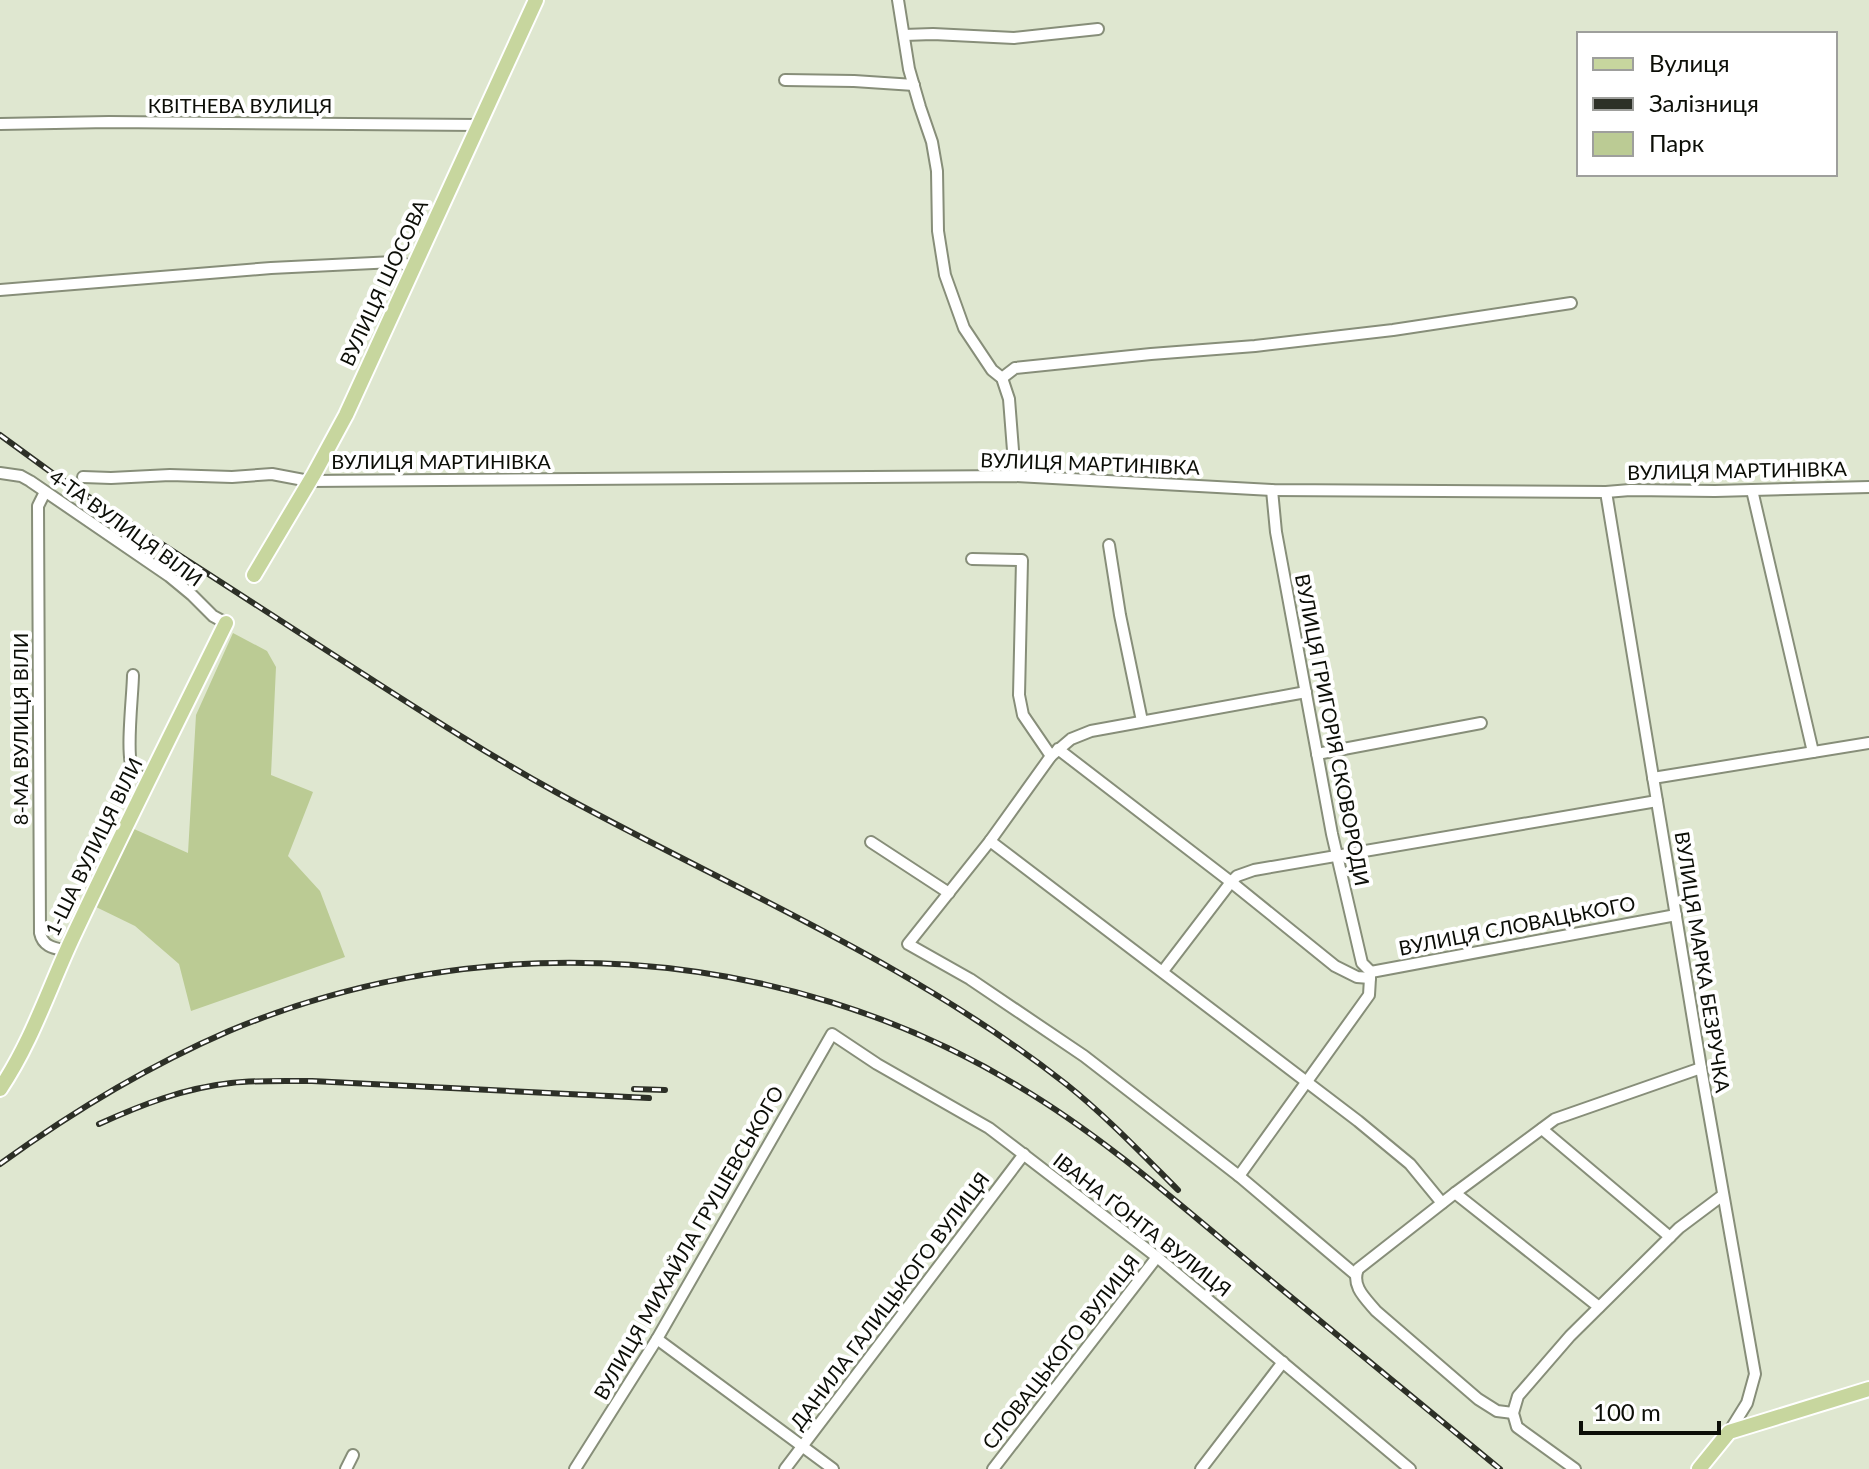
<svg xmlns="http://www.w3.org/2000/svg" width="1869" height="1469" font-family="Lato,sans-serif">
  <rect width="100%" height="100%" fill="#dfe7d0"/>
  <!-- green -->
  <path fill="#bbcb94" d="M233,633L267,651L276,667L271,775L313,792L288,856L320,891L345,957L191,1011L179,964L135,926L96,907L134,829L188,853L196,715Z"/>
  <g fill="none" stroke-linecap="round" stroke-linejoin="round">
    <defs>
      <g id="minor">
        <path d="M898,0L909,69L920,107L932,142L937,171L938,231L945,275L964,328L992,370L1002,378L1009,399L1015,476"/>
        <path d="M904,35L933,34L1014,38L1098,29"/>
        <path d="M785,80L854,81L914,85"/>
        <path d="M0,124L109,122L479,125"/>
        <path d="M0,290L271,268L394,262L414,266"/>
        <path d="M1002,378L1015,368L1151,354L1255,346L1393,330L1571,303"/>
        <path d="M0,473L21,476L30,481L169,576L192,595L213,616L226,623"/>
        <path d="M83,477L111,478L170,475L232,477L272,474L309,481L1015,476L1272,490L1606,492L1630,490L1715,491L1869,487"/>
        <path d="M1272,490L1276,532L1332,834L1362,963L1371,972"/>
        <path d="M1752,490L1813,752"/>
        <path d="M45,492L38,506L40,933C43,947 54,948 67,951"/>
        <path d="M1606,492L1701,1068L1755,1374L1747,1403L1729,1432"/>
        <path d="M1109,545L1120,615L1142,721"/>
        <path d="M972,559L1022,560L1019,695L1023,715L1051,756"/>
        <path d="M133,675C133,693 125,757 133,770C137,777 142,777 149,778"/>
        <path d="M1306,692L1091,731L1071,739L1051,756L990,841L908,944L970,979L1084,1056L1239,1176L1356,1275"/>
        <path d="M1058,749L1231,882L1335,966L1357,977L1370,978"/>
        <path d="M1317,754L1481,723"/>
        <path d="M1653,778L1869,743"/>
        <path d="M990,841L1358,1121L1410,1164L1442,1203"/>
        <path d="M871,842L949,893"/>
        <path d="M1163,971L1231,882L1237,876L1254,870L1657,801"/>
        <path d="M1370,976L1371,972L1676,915"/>
        <path d="M1542,1129L1670,1237"/>
        <path d="M1239,1176L1369,995L1370,978"/>
        <path d="M1455,1193L1599,1307"/>
        <path d="M657,1339L833,1469"/>
        <path d="M1513,1413L1497,1411L1478,1399L1376,1311C1365,1298 1351,1286 1358,1269L1455,1193L1555,1119L1701,1068"/>
        <path d="M346,1469L353,1455"/>
        <path d="M575,1469L657,1339L832,1034L877,1064L989,1128L1010,1144L1157,1257L1410,1469"/>
        <path d="M785,1469L1024,1154"/>
        <path d="M993,1469L1157,1257"/>
        <path d="M1201,1469L1283,1362"/>
        <path d="M1575,1469L1517,1427L1513,1413L1518,1396L1570,1336L1679,1228L1723,1195"/>
      </g>
      <g id="major">
        <path d="M254,575L314,474L346,415L536,0"/>
        <path d="M0,1089C31,1043 48,991 71,941C121,834 174,729 226,623"/>
        <path d="M1699,1469L1729,1432L1869,1389"/>
      </g>
    </defs>
    <!-- minor casing -->
    <use href="#minor" stroke="#878e79" stroke-width="14"/>
    <!-- major casing -->
    <use href="#major" stroke="#fff" stroke-width="18"/>
    <!-- minor -->
    <use href="#minor" stroke="#fff" stroke-width="10"/>
    <!-- major -->
    <use href="#major" stroke="#c7d69e" stroke-width="14"/>
    <defs>
      <g id="rail">
        <path d="M0,435L55,475C157,541 258,606 360,672C424,713 487,754 554,791C726,886 911,962 1066,1084C1106,1116 1142,1154 1178,1190"/>
        <path d="M634,1089L665,1090"/>
        <path d="M99,1124C141,1105 184,1088 231,1083C258,1080 285,1081 312,1081L649,1098"/>
        <path d="M0,1164C72,1112 148,1066 229,1031C483,924 782,943 1018,1086C1104,1137 1179,1204 1256,1268C1337,1335 1418,1402 1500,1469"/>
      </g>
    </defs>
    <!-- rail casing -->
    <use href="#rail" stroke="#2d3027" stroke-width="6"/>
    <!-- rail -->
    <use href="#rail" stroke="#fff" stroke-width="3" stroke-dasharray="9" stroke-linecap="butt"/>
  </g>
  <g text-anchor="middle" stroke-width="8" stroke-linejoin="round" paint-order="stroke">
    <!-- street labels -->
    <g font-size="20" fill="#0c0e07" stroke="#fff">
      <text x="240" y="113">КВІТНЕВА ВУЛИЦЯ</text>
      <text transform="translate(384 283) rotate(-65)" y="7">ВУЛИЦЯ ШОСОВА</text>
      <text x="441" y="469">ВУЛИЦЯ МАРТИНІВКА</text>
      <text transform="translate(1090 464) rotate(2)" y="7">ВУЛИЦЯ МАРТИНІВКА</text>
      <text transform="translate(1737 471) rotate(-1)" y="7">ВУЛИЦЯ МАРТИНІВКА</text>
      <text transform="translate(126 528) rotate(36)" y="7">4-ТА ВУЛИЦЯ ВІЛИ</text>
      <text transform="translate(21 729) rotate(-90)" y="7">8-МА ВУЛИЦЯ ВІЛИ</text>
      <text transform="translate(1332 730) rotate(79)" y="7">ВУЛИЦЯ ГРИГОРІЯ СКОВОРОДИ</text>
      <text transform="translate(94 847) rotate(-64)" y="7">1-ША ВУЛИЦЯ ВІЛИ</text>
      <text transform="translate(1517 926) rotate(-11)" y="7">ВУЛИЦЯ СЛОВАЦЬКОГО</text>
      <text transform="translate(1702 962) rotate(81)" y="7">ВУЛИЦЯ МАРКА БЕЗРУЧКА</text>
      <text transform="translate(1142 1225) rotate(38)" y="7">ІВАНА ҐОНТА ВУЛИЦЯ</text>
      <text transform="translate(689 1243) rotate(-60)" y="7">ВУЛИЦЯ МИХАЙЛА ГРУШЕВСЬКОГО</text>
      <text transform="translate(890 1301) rotate(-53)" y="7">ДАНИЛА ГАЛИЦЬКОГО ВУЛИЦЯ</text>
      <text transform="translate(1061 1352) rotate(-52)" y="7">СЛОВАЦЬКОГО ВУЛИЦЯ</text>
    </g>
  </g>
  <!-- legend -->
  <rect x="1577" y="32" width="260" height="144" fill="#ffffff" stroke="#9e9f9c" stroke-width="2"/>
  <rect x="1593" y="58" width="40" height="12" fill="#c7d69e" stroke="#9e9f9c" stroke-width="2"/>
  <text x="1649" y="72" font-size="24" fill="#0c0e07">Вулиця</text>
  <rect x="1593" y="98" width="40" height="12" fill="#2d3027" stroke="#9e9f9c" stroke-width="2"/>
  <text x="1649" y="112" font-size="24" fill="#0c0e07">Залізниця</text>
  <rect x="1593" y="132" width="40" height="24" fill="#bbcb94" stroke="#9e9f9c" stroke-width="2"/>
  <text x="1649" y="152" font-size="24" fill="#0c0e07">Парк</text>
  <!-- scale -->
  <path d="M1581 1421v12h138v-12" fill="none" stroke="#0c0e07" stroke-width="4"/>
  <text x="1593" y="1421" font-size="24" fill="#0c0e07" stroke="#ffffff" stroke-width="6" paint-order="stroke">100 m</text>
</svg>
